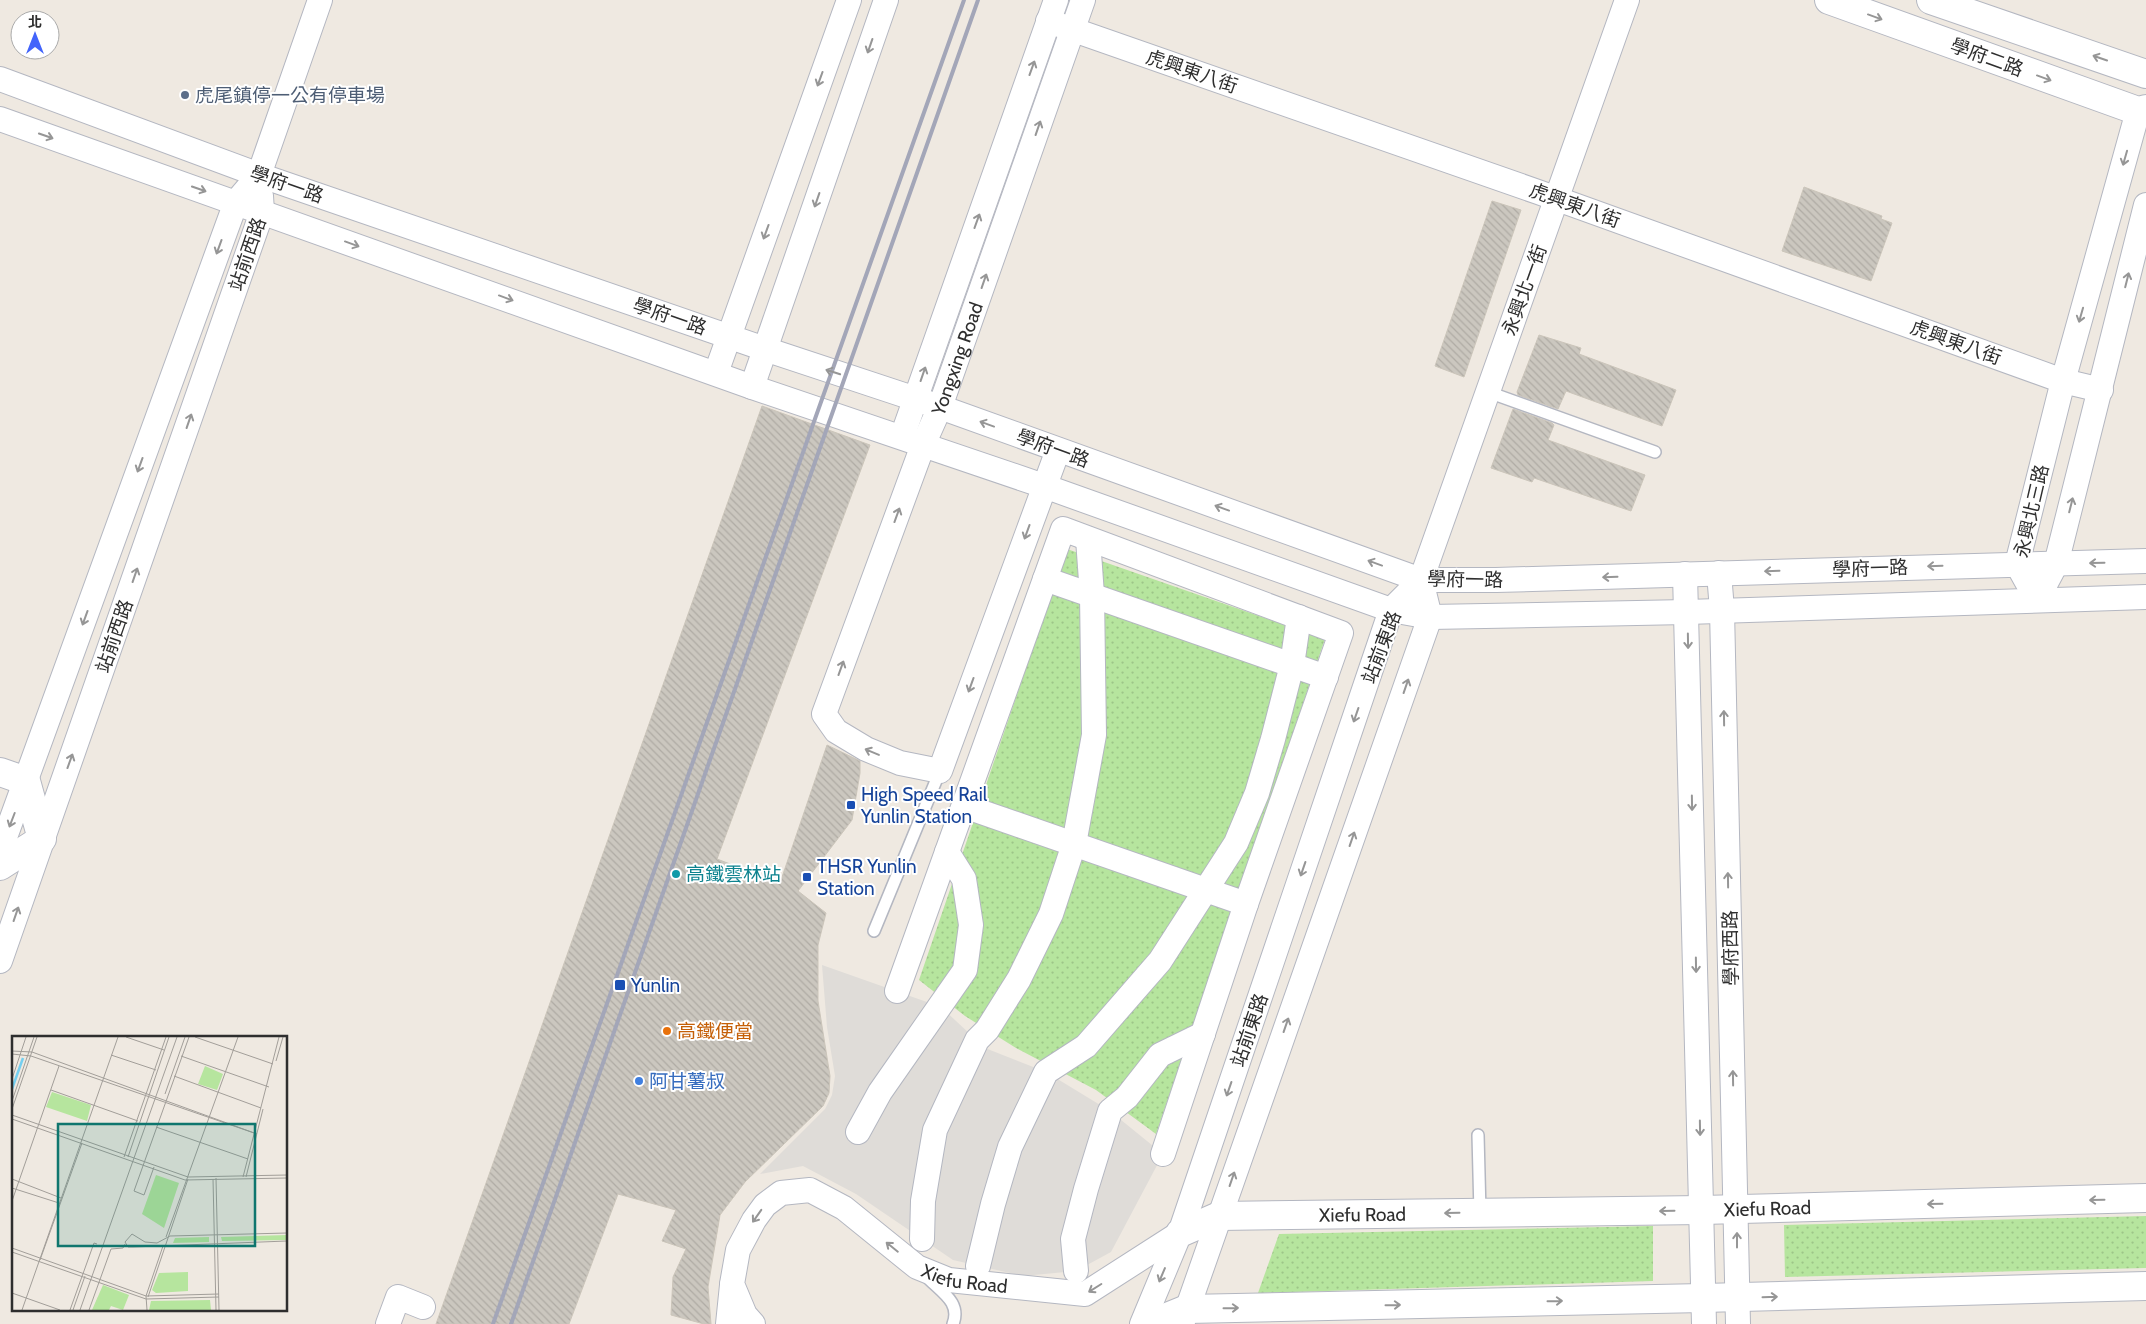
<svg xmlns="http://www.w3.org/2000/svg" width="2146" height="1324" font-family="Cabin,'Noto Sans TC',sans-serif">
  <defs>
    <pattern id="grass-dots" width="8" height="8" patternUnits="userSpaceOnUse" patternTransform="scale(1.25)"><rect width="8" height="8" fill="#b6e59e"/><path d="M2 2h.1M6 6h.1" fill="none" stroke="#9dc588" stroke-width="1.8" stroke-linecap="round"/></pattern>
    <pattern id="building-back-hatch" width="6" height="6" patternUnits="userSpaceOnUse" patternTransform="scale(1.25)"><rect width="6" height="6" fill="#cbc7bf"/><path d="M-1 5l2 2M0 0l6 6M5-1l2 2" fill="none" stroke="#afaba4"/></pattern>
  </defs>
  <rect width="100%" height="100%" fill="#efe9e1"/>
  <!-- grass -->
  <g fill="url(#grass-dots)">
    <path d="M1067,549L1325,639L1156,1134L1096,1090L1016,1048L965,1016L919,980Z"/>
    <path d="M2146,1216V1268L1785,1277L1784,1225Z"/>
    <path d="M1653,1226V1281L1258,1293L1279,1234Z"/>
  </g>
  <!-- plaza -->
  <path fill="#dfdcd8" d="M822,965L941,1007L985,1048L1046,1072L1110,1111L1163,1154L1111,1252L1076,1271L1023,1276L953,1260L856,1194L803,1166L760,1174L825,1109L832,1095L835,1076L827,1027Z"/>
  <!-- building -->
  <g fill="url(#building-back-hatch)" stroke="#cbc5ba">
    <path d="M1804,187L1882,216L1881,219L1892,223L1871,281L1782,251Z"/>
    <path d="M1492,201L1521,210L1464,377L1435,366Z"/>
    <path d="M1539,335L1581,348L1579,354L1676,390L1662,426L1566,391L1558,409L1518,395L1517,392Z"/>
    <path d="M762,406L870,445L717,859L780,883L827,745L860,761V773L852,820L798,891L826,913L818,945V1001L830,1076L829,1093L823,1106L745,1182L720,1215L708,1287L711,1324H704L671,1315L673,1277L686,1249L662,1241L676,1210L618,1194L569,1324H436Z"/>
    <path d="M1513,409L1552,423L1554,425L1548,440L1645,475L1631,511L1534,478L1532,482L1491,468Z"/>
  </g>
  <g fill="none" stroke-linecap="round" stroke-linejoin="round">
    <defs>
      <g id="lane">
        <path d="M1488,392L1655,452"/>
        <path d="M874,931L940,771"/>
        <path d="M1478,1135L1480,1213"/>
        <path d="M929,1279C943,1293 961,1303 953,1324"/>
      </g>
      <g id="street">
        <path d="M1048,21L1538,192L2063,381L2101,390"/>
        <path d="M0,79L259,175L765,349L940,407L1421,580H1496L2146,561"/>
        <path d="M0,119L752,387L1044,486L1391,610L1430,617L1687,612L2146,597"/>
        <path d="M716,373L849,0"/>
        <path d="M752,387L886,0"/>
        <path d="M902,437L1056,0"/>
        <path id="s1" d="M1058,450L940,771L900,763L866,749L836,731L824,714L923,445L940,407L1083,0"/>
        <path d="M1719,573L1722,610L1738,1324"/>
        <path d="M1685,574L1704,1324"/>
        <path d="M1045,579L1326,677"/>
        <path d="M2037,600L2017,564L2063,381L2138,111"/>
        <path d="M2037,600L2056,564L2146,205"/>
        <path d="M964,806L1246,904"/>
        <path d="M0,851L236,202L259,175L320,0"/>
        <path d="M0,961L262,212L261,196"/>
        <path d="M897,991L1063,529L1341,633L1246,904L1163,1154"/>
        <path d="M858,1132L880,1092L965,970L971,925L964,879L947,852"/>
        <path d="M922,1239L923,1201L935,1130L977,1040L987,1030L1019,979L1051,914L1074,844L1094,735L1092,595L1088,539"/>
        <path d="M978,1266L993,1204L1010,1147L1046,1072L1086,1046L1160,961L1236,843L1257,793L1273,739L1292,665L1299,617"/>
        <path d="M1076,1271L1073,1239L1086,1189L1110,1111L1127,1097L1160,1055L1203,1034"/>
        <path d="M388,1324L398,1297L423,1307"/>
        <path d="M728,1324L732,1285"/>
        <path id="s2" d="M753,1324L745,1315L732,1284L738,1250L754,1220L765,1205L781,1193L810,1190L844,1208L917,1267L949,1280L1085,1294L1180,1233"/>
        <path d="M1142,1324L1180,1233L1391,610L1421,580L1627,0"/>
        <path d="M1182,1324L1430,617L1421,580"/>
      </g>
      <g id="secondary">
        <path d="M1829,0L2138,111L2146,109"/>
        <path d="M1931,0L2146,74"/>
        <path d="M0,772L26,781L42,839L0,866"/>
        <path id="s3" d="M1180,1233L1219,1216L1702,1210L2146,1198"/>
        <path d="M1150,1324L1187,1309L1703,1298L2146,1286"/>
      </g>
    </defs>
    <!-- lane casing -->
    <use href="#lane" stroke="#b4b7c1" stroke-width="14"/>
    <!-- street casing -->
    <use href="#street" stroke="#b4b7c1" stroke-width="26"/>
    <!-- secondary casing -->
    <use href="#secondary" stroke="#b4b7c1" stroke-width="30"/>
    <!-- lane -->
    <use href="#lane" stroke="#fff" stroke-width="11"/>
    <!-- street -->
    <use href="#street" stroke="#fff" stroke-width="24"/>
    <!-- secondary -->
    <use href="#secondary" stroke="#fff" stroke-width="28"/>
    <!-- rail -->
    <g stroke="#a3a6b8" stroke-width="4">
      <path d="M493,1324L964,0"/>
      <path d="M511,1324L978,0"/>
    </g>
  </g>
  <!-- one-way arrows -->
  <defs><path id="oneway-shaft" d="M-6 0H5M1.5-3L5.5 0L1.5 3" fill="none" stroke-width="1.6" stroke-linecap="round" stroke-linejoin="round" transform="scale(1.25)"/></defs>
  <g stroke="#969696">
    <use href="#oneway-shaft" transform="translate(1875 17) rotate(20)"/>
    <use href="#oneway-shaft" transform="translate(870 46) rotate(109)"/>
    <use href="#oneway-shaft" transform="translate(2100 58) rotate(-161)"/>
    <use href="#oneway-shaft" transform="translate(1032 68) rotate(-70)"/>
    <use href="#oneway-shaft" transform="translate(2044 78) rotate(20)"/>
    <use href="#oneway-shaft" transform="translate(820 79) rotate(110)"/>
    <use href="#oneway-shaft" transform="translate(1038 128) rotate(-71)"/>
    <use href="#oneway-shaft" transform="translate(46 136) rotate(19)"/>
    <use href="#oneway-shaft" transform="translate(2125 158) rotate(106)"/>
    <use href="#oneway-shaft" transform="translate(199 189) rotate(19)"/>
    <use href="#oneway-shaft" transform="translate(817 200) rotate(109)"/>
    <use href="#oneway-shaft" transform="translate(977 221) rotate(-70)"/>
    <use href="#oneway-shaft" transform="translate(766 232) rotate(110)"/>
    <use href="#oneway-shaft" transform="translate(352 244) rotate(20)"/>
    <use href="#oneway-shaft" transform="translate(219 247) rotate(110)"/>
    <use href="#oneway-shaft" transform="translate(2127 280) rotate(-76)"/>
    <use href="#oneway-shaft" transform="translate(984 281) rotate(-71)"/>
    <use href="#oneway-shaft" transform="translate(506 298) rotate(20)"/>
    <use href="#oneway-shaft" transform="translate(2081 315) rotate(106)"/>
    <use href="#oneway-shaft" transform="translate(833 372) rotate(-162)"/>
    <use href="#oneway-shaft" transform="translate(923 374) rotate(-71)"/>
    <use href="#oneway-shaft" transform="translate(189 421) rotate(-71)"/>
    <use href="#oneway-shaft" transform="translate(987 424) rotate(-160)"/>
    <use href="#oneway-shaft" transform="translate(140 465) rotate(110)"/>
    <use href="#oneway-shaft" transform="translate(2071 505) rotate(-76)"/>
    <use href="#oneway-shaft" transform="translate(1222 508) rotate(-160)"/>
    <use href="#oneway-shaft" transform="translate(897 515) rotate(-70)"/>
    <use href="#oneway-shaft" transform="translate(1027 532) rotate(110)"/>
    <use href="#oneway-shaft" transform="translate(1375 563) rotate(-160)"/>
    <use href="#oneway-shaft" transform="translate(2097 563) rotate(179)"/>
    <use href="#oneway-shaft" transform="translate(1935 566) rotate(178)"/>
    <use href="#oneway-shaft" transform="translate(1772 571) rotate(178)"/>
    <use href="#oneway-shaft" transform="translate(135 575) rotate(-71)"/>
    <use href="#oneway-shaft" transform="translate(1610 577) rotate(178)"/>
    <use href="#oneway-shaft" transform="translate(85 618) rotate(110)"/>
    <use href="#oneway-shaft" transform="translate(1688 641) rotate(89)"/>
    <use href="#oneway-shaft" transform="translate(841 668) rotate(-70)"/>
    <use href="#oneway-shaft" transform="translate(971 685) rotate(110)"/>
    <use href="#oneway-shaft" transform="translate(1406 686) rotate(-71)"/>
    <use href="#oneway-shaft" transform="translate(1356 715) rotate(109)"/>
    <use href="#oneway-shaft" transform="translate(1724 718) rotate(-91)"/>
    <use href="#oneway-shaft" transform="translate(872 752) rotate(-157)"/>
    <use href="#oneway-shaft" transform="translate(70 761) rotate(-70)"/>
    <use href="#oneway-shaft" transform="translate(1692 803) rotate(89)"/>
    <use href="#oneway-shaft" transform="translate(12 820) rotate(111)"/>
    <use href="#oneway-shaft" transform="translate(1352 839) rotate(-71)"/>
    <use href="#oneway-shaft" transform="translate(1303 869) rotate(109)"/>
    <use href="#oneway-shaft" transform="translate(1728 880) rotate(-91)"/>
    <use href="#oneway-shaft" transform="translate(16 914) rotate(-71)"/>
    <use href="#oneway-shaft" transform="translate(1696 965) rotate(89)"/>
    <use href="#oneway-shaft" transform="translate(1286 1025) rotate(-71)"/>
    <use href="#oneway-shaft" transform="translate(1733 1078) rotate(-91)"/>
    <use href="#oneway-shaft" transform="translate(1229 1089) rotate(109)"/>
    <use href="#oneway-shaft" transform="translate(1700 1128) rotate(89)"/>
    <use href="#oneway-shaft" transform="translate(1232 1179) rotate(-71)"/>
    <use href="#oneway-shaft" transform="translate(2097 1200) rotate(179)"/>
    <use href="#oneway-shaft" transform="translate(1935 1204) rotate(179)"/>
    <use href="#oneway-shaft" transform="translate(1667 1211) rotate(179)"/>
    <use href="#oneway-shaft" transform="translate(1452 1213) rotate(179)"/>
    <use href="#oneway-shaft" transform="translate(757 1216) rotate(125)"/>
    <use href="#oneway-shaft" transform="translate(1737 1240) rotate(-90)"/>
    <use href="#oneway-shaft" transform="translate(892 1247) rotate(-141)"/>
    <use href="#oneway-shaft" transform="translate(1162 1275) rotate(113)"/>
    <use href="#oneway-shaft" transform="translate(1095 1288) rotate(148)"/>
    <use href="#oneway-shaft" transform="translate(1770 1297) rotate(-2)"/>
    <use href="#oneway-shaft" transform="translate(1555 1301) rotate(-1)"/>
    <use href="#oneway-shaft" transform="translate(1393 1305) rotate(-1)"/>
    <use href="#oneway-shaft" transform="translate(1231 1308) rotate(-1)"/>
  </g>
  <!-- markers -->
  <circle fill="#5c6f8a" stroke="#fff" stroke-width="2" cx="185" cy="95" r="5"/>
  <g fill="#1a4fb4" stroke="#fff" stroke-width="2">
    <rect x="846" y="800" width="10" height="10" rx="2.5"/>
    <rect x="802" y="872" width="10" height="10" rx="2.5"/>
    <rect x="614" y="979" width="12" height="12" rx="2.5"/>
  </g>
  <circle fill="#0f9aa8" stroke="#fff" stroke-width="2" cx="676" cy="874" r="5"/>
  <circle fill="#e8710a" stroke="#fff" stroke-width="2" cx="667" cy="1031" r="5"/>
  <circle fill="#3f7fe0" stroke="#fff" stroke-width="2" cx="639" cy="1081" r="5"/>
  <g text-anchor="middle" stroke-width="4" stroke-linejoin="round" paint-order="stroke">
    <!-- street labels -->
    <g font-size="19" fill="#2e2e2e" stroke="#fff">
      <text transform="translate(1987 57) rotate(20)" y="7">學府二路</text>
      <text transform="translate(1192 71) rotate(19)" y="7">虎興東八街</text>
      <text transform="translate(287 184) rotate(19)" y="7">學府一路</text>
      <text transform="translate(1575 205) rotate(20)" y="7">虎興東八街</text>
      <text transform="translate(247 254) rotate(-71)" y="7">站前西路</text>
      <text transform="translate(1524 290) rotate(-70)" y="7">永興北一街</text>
      <text transform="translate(670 316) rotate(19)" y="7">學府一路</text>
      <text transform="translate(1956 342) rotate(20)" y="7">虎興東八街</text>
      <text dy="7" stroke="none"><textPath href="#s1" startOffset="855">Yongxing Road</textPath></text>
      <text transform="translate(1053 448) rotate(20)" y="7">學府一路</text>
      <text transform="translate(2031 511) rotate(-77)" y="7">永興北三路</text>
      <text transform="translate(1870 568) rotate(-2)" y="7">學府一路</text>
      <text transform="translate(1465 579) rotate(1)" y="7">學府一路</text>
      <text transform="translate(114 636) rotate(-71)" y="7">站前西路</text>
      <text transform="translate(1381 647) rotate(-69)" y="7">站前東路</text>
      <text transform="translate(1730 948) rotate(-91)" y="7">學府西路</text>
      <text transform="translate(1249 1030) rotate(-71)" y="7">站前東路</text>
      <text dy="7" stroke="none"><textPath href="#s3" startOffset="591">Xiefu Road</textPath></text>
      <text dy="7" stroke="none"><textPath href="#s3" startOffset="186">Xiefu Road</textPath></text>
      <text dy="7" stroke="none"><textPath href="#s2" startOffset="364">Xiefu Road</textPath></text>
    </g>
    <!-- service labels -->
    <g font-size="19" fill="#4e5e75" stroke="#fff" text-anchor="start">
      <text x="195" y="102">虎尾鎮停一公有停車場</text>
    </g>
    <!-- transit labels -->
    <g font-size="19" fill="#164399" stroke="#fff" text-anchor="start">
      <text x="861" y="801">High Speed Rail<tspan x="861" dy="22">Yunlin Station</tspan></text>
      <text x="817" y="873">THSR Yunlin<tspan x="817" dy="22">Station</tspan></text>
      <text x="631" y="992">Yunlin</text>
    </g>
    <!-- culture labels -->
    <g font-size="19" fill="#0d838f" stroke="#fff" text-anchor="start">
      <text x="686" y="881">高鐵雲林站</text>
    </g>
    <!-- food labels -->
    <g font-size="19" fill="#c56008" stroke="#fff" text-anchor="start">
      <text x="677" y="1038">高鐵便當</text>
    </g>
    <!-- shop labels -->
    <g font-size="19" fill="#366cbe" stroke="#fff" text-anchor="start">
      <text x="649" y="1088">阿甘薯叔</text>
    </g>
  </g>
  <!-- overview -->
  <g transform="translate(12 1036)">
    <rect width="275" height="275" fill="#efe9e1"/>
    <path d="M144,139L167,147L152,192L130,178ZM275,199V204L210,205L209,201ZM197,201V206L161,207L163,202ZM176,236V255L144,257L140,254L147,237ZM91,249L117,259L111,274L99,270L97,274H80ZM198,264L199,274H137L139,265Z" fill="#b6e59e"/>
    <path d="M193,30L211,38L205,54L186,48ZM40,56L79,69L75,85L34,71ZM86,261L97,265L94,274H81Z" fill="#b6e59e"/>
    <path fill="none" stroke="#75cff0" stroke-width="2.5" d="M0,53L11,22"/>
    <path fill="none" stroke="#a29e99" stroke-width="1" d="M114,1L152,14M183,1L261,28M0,15L20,16L245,98M0,18L19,20L245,98M99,19L144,34M169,20L257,51M264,25L271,1M162,40L249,72M0,43L14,1M39,54L126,85M153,58L173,1M0,65L22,1M0,73L25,1M0,79L176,141L275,139M0,83L173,144L275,142M144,91L236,123M112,121L154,1M116,121L157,1M142,131L132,159L122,155L177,1M231,141L267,1M234,141L251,73M204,142L207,274M0,143L49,162M201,143L204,274M0,152L47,167M0,165L47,30M275,197L158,200L145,207L133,206L120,198L113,206L116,211H121L275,205M154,201L226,1M0,212L134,260L207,258M0,216L134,263L207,261M28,224L70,107M0,257L48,274M136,261L176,143M10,274L106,1M58,274L82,207L85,208M61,274L73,240M68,274L165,1M77,274L99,213L111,212L113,208M135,274L134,260L151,210"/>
    <path fill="#0f766e" fill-opacity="0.15" stroke="#0f766e" stroke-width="2.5" d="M46,88H243V210H46Z"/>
    <rect width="275" height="275" fill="none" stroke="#2e2e2e" stroke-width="2.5"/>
  </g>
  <!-- north arrow -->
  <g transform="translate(35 35)"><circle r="24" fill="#ffffff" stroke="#ababab"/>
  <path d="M0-4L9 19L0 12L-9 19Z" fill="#4264fb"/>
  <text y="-8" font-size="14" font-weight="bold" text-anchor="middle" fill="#2e2e2e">北</text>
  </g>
</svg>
